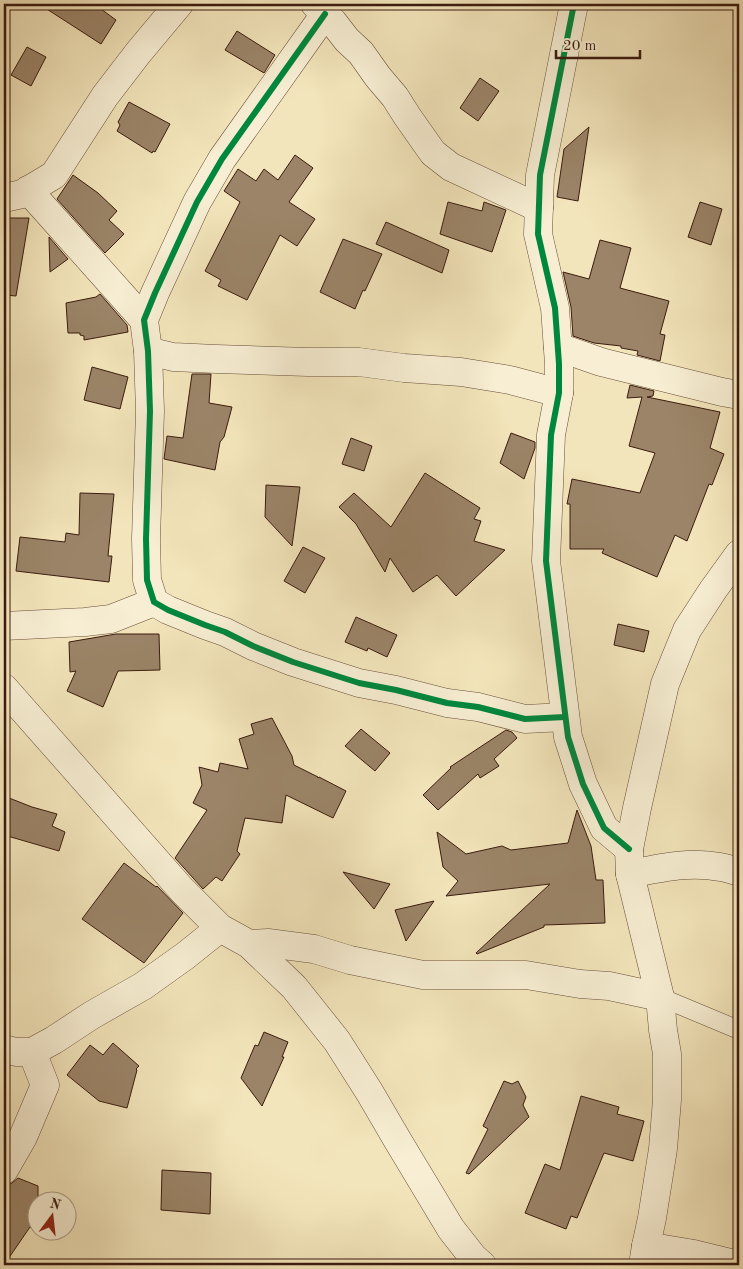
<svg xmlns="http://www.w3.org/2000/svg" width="743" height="1269" font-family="'Old Standard TT',serif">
  <rect width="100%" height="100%" fill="#f3e5bb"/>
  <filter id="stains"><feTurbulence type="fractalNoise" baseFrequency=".004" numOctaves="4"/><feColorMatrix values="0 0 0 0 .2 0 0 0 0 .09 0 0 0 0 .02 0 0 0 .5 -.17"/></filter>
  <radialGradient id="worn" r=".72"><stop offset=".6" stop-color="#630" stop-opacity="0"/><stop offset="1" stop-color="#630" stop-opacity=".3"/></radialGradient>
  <!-- building -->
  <g fill="#9b8468" stroke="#3b1b0f">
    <path d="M39,4H94L116,20L101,44Z"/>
    <path d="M237,31L275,55L264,73L225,50Z"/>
    <path d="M27,47L46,57L31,86L11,75Z"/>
    <path d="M480,78L499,91L478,121L460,108Z"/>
    <path d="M129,102L170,124L155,152L153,151L152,153L117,131L120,125L118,122Z"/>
    <path d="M589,127L578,201L557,197L564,149Z"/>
    <path d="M295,155L313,168L289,202L315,219L297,246L280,235L247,300L218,286L221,280L205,271L240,202L224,191L238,169L256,181L264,169L278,180Z"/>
    <path d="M73,175L98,193L117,211L109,220L124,234L105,253L57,199Z"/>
    <path d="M448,202L482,211L484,202L506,210L492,252L440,234Z"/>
    <path d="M700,202L722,209L711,245L688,237Z"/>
    <path d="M4,218H29L16,296L4,295Z"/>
    <path d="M386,222L449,250L442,273L376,244Z"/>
    <path d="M49,237L68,259L50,272Z"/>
    <path d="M343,239L382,254L365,291L363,290L355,309L320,292Z"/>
    <path d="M600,240L631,248L620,288L669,301L660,334L665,335L660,361L637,355L638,351L621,348V346L594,343L573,336L571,307L563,272L589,279Z"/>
    <path d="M100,294L127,325L128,332L84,340V336L80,335V333H68L66,303L96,297Z"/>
    <path d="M92,367L128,377L120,409L84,400Z"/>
    <path d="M192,374H211L209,403L232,407L224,437L220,442L215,470L164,459L167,436L183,438Z"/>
    <path d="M630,385L654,391L653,396L647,397L720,412L710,448L724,454L712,485L709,484L687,541L675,535L657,577L602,553L604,549H570V504H567L572,479L640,493L655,453L629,446L642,397L627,398Z"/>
    <path d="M511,433L535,442V448L524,479L500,463Z"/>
    <path d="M351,438L372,446L364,471L342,464Z"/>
    <path d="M425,473L480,508L474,519L481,521L474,541L505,550L456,596L437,575L413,592L390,558L385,572L356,524L339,507L354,493L391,527Z"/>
    <path d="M266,485L300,487L292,546L265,517Z"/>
    <path d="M80,493L114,494L108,556H112L109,582L16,571L20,537L65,542L66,533L79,535Z"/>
    <path d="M303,547L325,558L305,593L284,581Z"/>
    <path d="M356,617L397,635L387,657L368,648L367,651L345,642Z"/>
    <path d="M618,624L649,631L644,652L614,645Z"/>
    <path d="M116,634H159L160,670L118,671L103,707L67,691L76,671L70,672L69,642Z"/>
    <path d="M272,718L292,756L294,765L318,777V778L319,777L346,791L333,818L286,795L282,823L245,818L237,851L240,854L222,881L216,877L203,889L175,858L207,810L193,803L202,785L199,767L218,772L220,763L248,769L239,739L254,734L251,724Z"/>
    <path d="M361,729L390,753L375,771L345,746Z"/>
    <path d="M506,730L512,732L517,738L494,759L499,766L480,778L478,774L438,810L423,795L451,768L450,767Z"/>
    <path d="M4,796L32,807L57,814L52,826L65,832L59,851L4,835Z"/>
    <path d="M577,810L591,846L596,880H603L605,923L544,925V927L477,954L476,953L550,884L446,896L458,881L443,867L437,832L466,854L502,846L511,850L568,843Z"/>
    <path d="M124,863L156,887L157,886L183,913L144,963L82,919Z"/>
    <path d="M343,872L390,884L374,909Z"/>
    <path d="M434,901L406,941L395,910Z"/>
    <path d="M264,1032L288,1042L282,1057H284L262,1106L241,1078L255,1045L258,1046Z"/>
    <path d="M113,1043L139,1066L136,1069L137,1070L127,1108L99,1101L67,1075L90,1045L103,1055Z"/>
    <path d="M504,1081L512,1084L518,1081L526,1097L523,1105L529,1117L469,1174L466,1173L488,1129L483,1126Z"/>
    <path d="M581,1096L619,1107L617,1114L644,1121L633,1161L604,1153L577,1218L571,1216L566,1229L525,1213L545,1164L560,1170Z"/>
    <path d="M162,1170L211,1173L210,1214L161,1210Z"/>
    <path d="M18,1178L38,1186V1231L30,1227L4,1265V1194L8,1185L12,1183Z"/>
  </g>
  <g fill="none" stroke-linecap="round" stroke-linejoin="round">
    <defs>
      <path id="service" d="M660,997L739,1030"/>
      <g id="minor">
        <path d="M315,4L333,22L347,40L361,53L378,77L395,97L407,116L433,153L451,167L539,208"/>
        <path d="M574,4L540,175L538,234L555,308L559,364V393L551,435L546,561L568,737L583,784L604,828L629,849"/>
        <path d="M325,14L222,159L197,202L155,293L144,320L148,351L150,411L146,539L147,580L154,602L168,610L205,625L225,632L253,646L293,662L359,683L396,690L447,703L478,707L525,719L565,717"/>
        <path d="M28,190L144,320"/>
        <path d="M4,198L22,194L54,175L105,96L138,53L179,4"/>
        <path d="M558,347L601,362L722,392L739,395"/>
        <path d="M148,351L173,357L216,359L308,362H359L404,368L461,372L510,380L559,393"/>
        <path d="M4,626L85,622L111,619L154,602"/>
        <path d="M4,688L182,890L220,928L249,944L294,987L337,1041L370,1093L398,1141L451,1229L473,1257L482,1265"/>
        <path d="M630,874C660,868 690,861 720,867C727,868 733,870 739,872"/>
        <path d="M249,944L268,943L314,949L350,960L423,975H526L580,984L609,986L660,997"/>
        <path d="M4,1049L16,1052H32L54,1040L92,1015L143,986L185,956L220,928"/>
        <path d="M4,1170L23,1137L45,1085L32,1052"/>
        <path d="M646,1246L694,1254L739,1265"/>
        <path d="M643,1265L646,1246L652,1218L663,1149L667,1100V1054L663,1030L660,997L630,874L629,849L637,808L665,684L687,630L713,590L739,554"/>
      </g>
    </defs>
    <!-- service casing -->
    <use href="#service" stroke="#694e3a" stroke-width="19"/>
    <!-- minor casing -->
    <use href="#minor" stroke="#694e3a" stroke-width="29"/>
    <!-- service -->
    <use href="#service" stroke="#f7eed3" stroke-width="18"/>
    <!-- minor -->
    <use href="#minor" stroke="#f7eed3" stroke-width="28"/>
    <defs>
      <g id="cycleway">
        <path d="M574,4L540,175L538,234L555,308L559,364V393L551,435L546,561L568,737L583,784L604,828L629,849"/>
        <path d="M325,14L222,159L197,202L155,293L144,320L148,351L150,411L146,539L147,580L154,602L168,610L205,625L225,632L253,646L293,662L359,683L396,690L447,703L478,707L525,719L565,717"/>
      </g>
    </defs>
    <!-- cycleway casing -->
    <use href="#cycleway" stroke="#f7eed3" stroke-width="9"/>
    <!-- cycleway -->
    <use href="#cycleway" stroke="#00873e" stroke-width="6"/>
  </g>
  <!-- margin -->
  <rect width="743" height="1269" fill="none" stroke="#f3e5bb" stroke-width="20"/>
  <rect x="5" y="5" width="733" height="1259" fill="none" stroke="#3b1b0f" stroke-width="2.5"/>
  <rect x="10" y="10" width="723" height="1249" fill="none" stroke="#3b1b0f"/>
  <!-- north arrow -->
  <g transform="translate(52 1216) rotate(15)"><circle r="24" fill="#f7eed3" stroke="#ac9a85"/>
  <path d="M0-4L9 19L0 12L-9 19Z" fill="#8f2418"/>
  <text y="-8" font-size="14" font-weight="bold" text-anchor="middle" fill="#3b1b0f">N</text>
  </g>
  <!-- scale -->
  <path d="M556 50v8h84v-8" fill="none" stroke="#3b1b0f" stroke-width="2.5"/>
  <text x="563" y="50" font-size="15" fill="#3b1b0f" stroke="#f7eed3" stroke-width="4" paint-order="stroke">20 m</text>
  <rect width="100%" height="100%" filter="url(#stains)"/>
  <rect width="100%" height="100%" fill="url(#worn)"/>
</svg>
